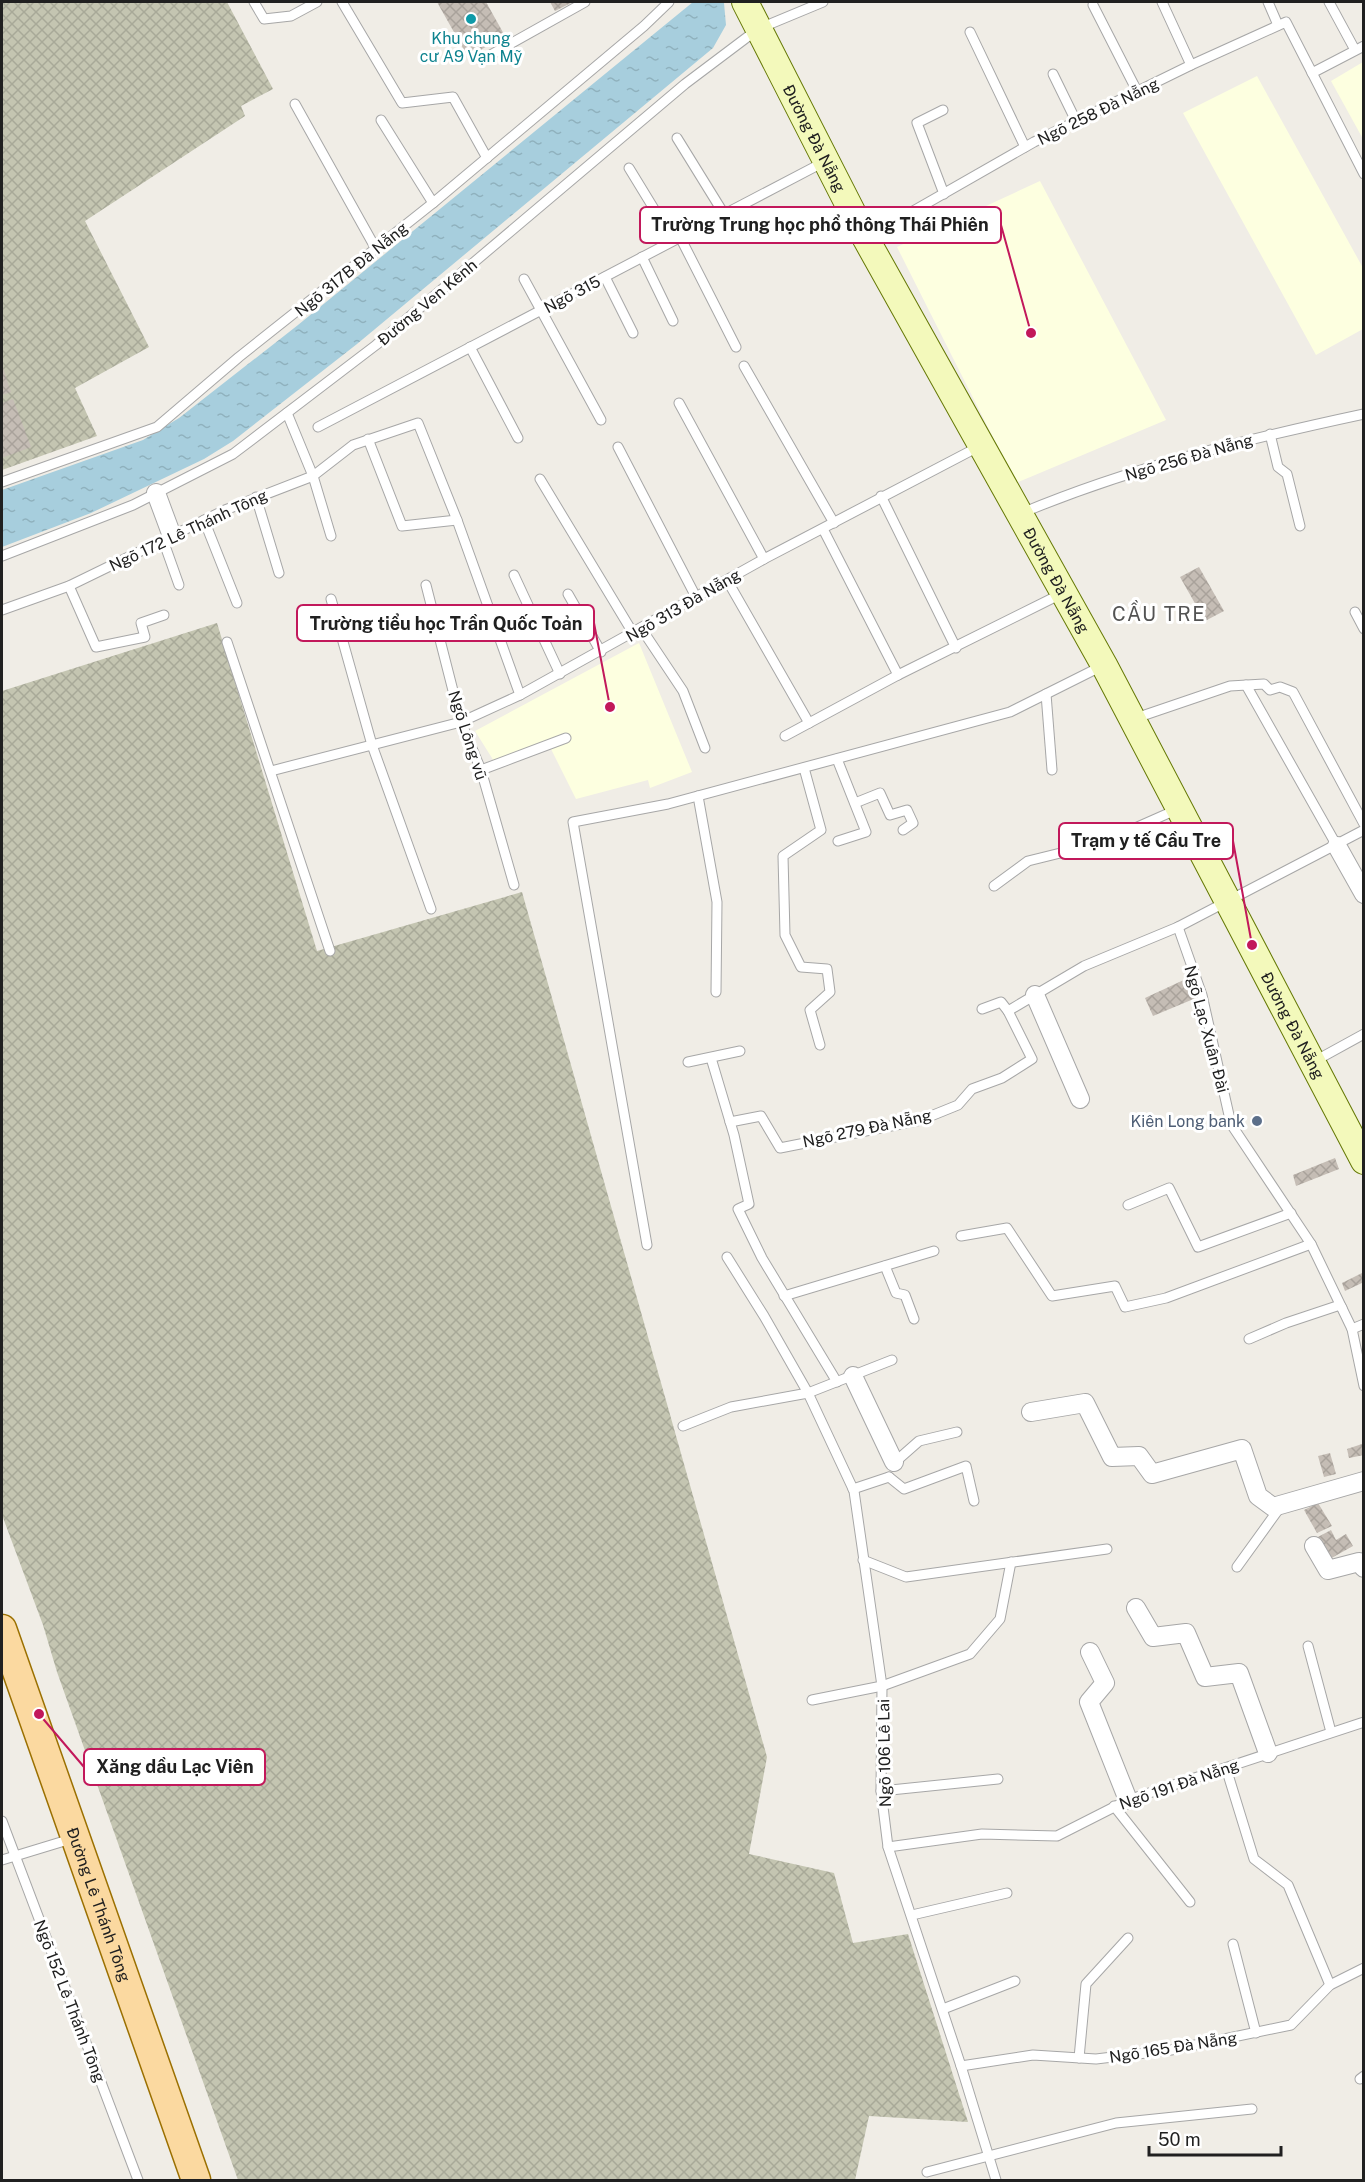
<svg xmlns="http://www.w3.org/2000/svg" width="1365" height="2182" font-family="'Public Sans',sans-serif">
  <defs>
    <pattern id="construction-cross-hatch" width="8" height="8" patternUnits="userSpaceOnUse" patternTransform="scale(1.5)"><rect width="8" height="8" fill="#c4c5b1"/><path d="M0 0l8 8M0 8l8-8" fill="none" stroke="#a8a998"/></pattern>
    <pattern id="water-ripples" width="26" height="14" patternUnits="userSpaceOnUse" patternTransform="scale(1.5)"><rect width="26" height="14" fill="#a7cedd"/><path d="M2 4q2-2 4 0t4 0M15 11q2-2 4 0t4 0" fill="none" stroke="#8fb1bd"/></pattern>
    <pattern id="building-cross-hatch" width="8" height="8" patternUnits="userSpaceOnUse" patternTransform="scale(1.5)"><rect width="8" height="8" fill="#c5bdb5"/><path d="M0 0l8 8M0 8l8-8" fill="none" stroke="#a9a29b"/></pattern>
  </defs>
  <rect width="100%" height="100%" fill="#f0ede6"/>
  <!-- education -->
  <g fill="#fdffe0">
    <path d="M1363,62V139L1331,81Z"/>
    <path d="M1257,76L1363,268V329L1316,355L1183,113Z"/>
    <path d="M1040,181L1166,420L1016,483L897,247Z"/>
    <path d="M639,643L692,772L650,788L648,780L576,799L550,747L497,766L475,731Z"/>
  </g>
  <!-- construction -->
  <g fill="url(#construction-cross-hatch)">
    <path d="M2,2H227L273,89L241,106L245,116L85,221L149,347L75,388L97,436L2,470Z"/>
    <path d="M217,623L317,951L522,892L767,1757L749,1854L834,1873L853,1943L908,1934L968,2122L869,2116L855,2180H238L57,1672L43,1625L2,1515V691Z"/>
  </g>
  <!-- water -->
  <path fill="url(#water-ripples)" d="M693,2L724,3L726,25L713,48L357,344L233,441L204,459L91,513L2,547V490L143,440L179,418L298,325Z"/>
  <!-- building -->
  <g fill="url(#building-cross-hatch)">
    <path d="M437,2H486L505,36L468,57Z"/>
    <path d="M550,2H573L555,11Z"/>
    <path d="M2,365L11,392L2,395Z"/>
    <path d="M13,399L31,447L2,458V403Z"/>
    <path d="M1199,567L1224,611L1205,621L1180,577Z"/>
    <path d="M1188,978L1196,998L1153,1016L1145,998Z"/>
    <path d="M1335,1158L1339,1169L1296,1186L1293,1175Z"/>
    <path d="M1364,1272V1282L1345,1291L1342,1283Z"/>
    <path d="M1362,1444L1364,1455L1349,1458L1347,1449Z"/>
    <path d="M1330,1453L1336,1474L1324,1477L1318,1456Z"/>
    <path d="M1318,1503L1332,1526L1317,1533L1304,1510Z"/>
    <path d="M1331,1530L1336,1540L1346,1534L1353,1546L1328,1560L1316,1538Z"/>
  </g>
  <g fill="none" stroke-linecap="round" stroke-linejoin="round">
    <defs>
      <g id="lane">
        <path d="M254,2L264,19L291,16L317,2"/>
        <path d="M342,2L402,103L453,97L487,158"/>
        <path d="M1162,2L1191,65"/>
        <path d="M1268,2L1278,25"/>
        <path d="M1329,2L1355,50"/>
        <path d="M1093,5L1137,91"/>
        <path d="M970,32L1025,147"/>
        <path d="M487,57L585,2"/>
        <path d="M1312,73L1364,46"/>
        <path d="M1053,74L1076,121"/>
        <path d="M295,104L376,249"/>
        <path d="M943,110L917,123L944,194"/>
        <path d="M381,120L433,203"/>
        <path d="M677,138L724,214"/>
        <path d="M629,168L673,240"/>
        <path d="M680,237L736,347"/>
        <path d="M866,238L1034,142L1191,65L1286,22L1364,174"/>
        <path d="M642,257L673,321"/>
        <path d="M605,277L633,333"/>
        <path d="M524,279L601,420"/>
        <path d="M470,347L518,438"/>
        <path d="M744,366L834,523"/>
        <path d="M679,403L764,559"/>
        <path d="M287,413L313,476L331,536"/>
        <path d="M318,427L824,162"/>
        <path d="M1270,434L1278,467L1287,474L1300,526"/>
        <path d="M368,439L402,526L457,520"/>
        <path d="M618,447L696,597"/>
        <path d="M540,479L633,633"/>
        <path d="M2,482L157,427L239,357L433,203L644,26L669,2"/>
        <path d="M881,496L956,648"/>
        <path d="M256,497L279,573"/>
        <path d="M1022,513C1132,467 1247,439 1364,414"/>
        <path d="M204,520L237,603"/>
        <path d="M823,529L898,675"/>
        <path d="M163,540L179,585"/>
        <path d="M2,556L133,505L233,454L376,345L685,84L758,29L823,2"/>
        <path d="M514,575L560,674"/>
        <path d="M727,580L809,723"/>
        <path d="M426,585L461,722L481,770L514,885"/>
        <path d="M69,586L96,647L145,637L141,623L164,615"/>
        <path d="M568,594L601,652"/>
        <path d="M331,599L372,745L431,909"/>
        <path d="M2,610L69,586L225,510L313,476L353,445L418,423L457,520L520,695"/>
        <path d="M1355,612L1364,629"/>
        <path d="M641,628L683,691L705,748"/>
        <path d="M227,642L330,951"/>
        <path d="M1246,685L1337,846"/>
        <path d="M1046,694L1052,770"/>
        <path d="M1133,719L1230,686L1264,684L1270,690L1280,687L1293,692L1364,824"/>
        <path d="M785,736L898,675L1061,594"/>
        <path d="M837,759L866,832L838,841"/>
        <path d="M804,768L821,830L783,856L785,935L801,967L827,969L830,992L810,1010L820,1045"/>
        <path d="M481,770L566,738"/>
        <path d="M271,771L461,722L520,695L764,559L980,446"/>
        <path d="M698,796L717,902L716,992"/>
        <path d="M855,803L880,793L890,815L907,810L913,823L903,830"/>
        <path d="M994,886L1028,861L1101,843L1178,809"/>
        <path d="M1178,927L1202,995L1231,1124L1311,1244L1352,1329L1364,1386"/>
        <path d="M982,1009L1001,1002L1008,1011"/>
        <path d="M711,1058L734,1135L749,1204L738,1209L762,1258L837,1382"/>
        <path d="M688,1062L740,1051"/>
        <path d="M1313,1062L1364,1034"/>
        <path d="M730,1122L761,1116L780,1148L921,1120L958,1105L972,1089L1002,1078L1032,1059L1008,1011L1084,966L1178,927L1364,830"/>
        <path d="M1128,1205L1169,1188L1198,1247L1291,1213"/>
        <path d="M961,1236L1007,1228L1052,1296L1115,1286L1125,1307L1166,1298L1311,1244"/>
        <path d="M647,1245L573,822L668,804L1010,712L1102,666"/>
        <path d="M727,1257L764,1316L808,1393L854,1491L882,1686L881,1791L888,1847L961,2066L996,2180"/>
        <path d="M885,1266L896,1293L905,1295L914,1319"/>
        <path d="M784,1296L934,1251"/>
        <path d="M1352,1329L1364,1324"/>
        <path d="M1249,1339L1286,1323L1340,1305L1342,1308"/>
        <path d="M683,1426L731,1407L808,1393L892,1360"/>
        <path d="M894,1463L919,1441L957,1432"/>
        <path d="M889,1477L904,1489L966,1466L974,1501"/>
        <path d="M853,1489L889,1477"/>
        <path d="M863,1560L906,1577L1107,1549"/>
        <path d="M1237,1567L1281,1506"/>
        <path d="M1308,1646L1331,1732"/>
        <path d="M812,1700L882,1686L970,1654L1000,1619L1011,1562"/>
        <path d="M1226,1768L1254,1859L1288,1885L1330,1985"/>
        <path d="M881,1791L998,1779"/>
        <path d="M1114,1806L1190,1902"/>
        <path d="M2,1821L138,2180"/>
        <path d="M888,1847L982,1834L1057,1836L1128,1800L1364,1722"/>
        <path d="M2,1860L71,1839"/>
        <path d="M912,1915L1007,1893"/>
        <path d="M1233,1944L1256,2033"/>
        <path d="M943,2009L1015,1981"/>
        <path d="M1079,2058L1086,1984L1128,1938"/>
        <path d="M961,2066L1033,2055L1096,2059L1171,2050L1291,2025L1330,1985L1364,1968"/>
        <path d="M1360,2079L1364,2076"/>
        <path d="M927,2172L1116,2123L1252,2109"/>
      </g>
      <g id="street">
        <path d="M156,493L172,536"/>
        <path d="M1337,846L1364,894"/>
        <path d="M1035,995L1080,1099"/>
        <path d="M853,1376L894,1462"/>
        <path d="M1031,1412L1085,1403L1112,1457L1139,1456L1152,1474L1242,1449L1258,1496L1273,1507L1364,1481"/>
        <path d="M1314,1546L1328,1570L1359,1562L1364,1568"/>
        <path d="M1136,1608L1153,1637L1186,1633L1205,1677L1239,1673L1268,1753"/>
        <path d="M1090,1652L1105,1683L1089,1702L1128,1800"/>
      </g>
      <g id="secondary">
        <path id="s1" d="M745,2L866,239L1104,665L1364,1161"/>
      </g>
      <g id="primary">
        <path id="s2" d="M2,1629L196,2180"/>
      </g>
    </defs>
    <!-- lane casing -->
    <use href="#lane" stroke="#a7a7a7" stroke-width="11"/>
    <!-- street casing -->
    <use href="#street" stroke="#a7a7a7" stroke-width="20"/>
    <!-- secondary casing -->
    <use href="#secondary" stroke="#657805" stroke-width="28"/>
    <!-- primary casing -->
    <use href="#primary" stroke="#9b7001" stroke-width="31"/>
    <!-- lane -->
    <use href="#lane" stroke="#fff" stroke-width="9"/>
    <!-- street -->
    <use href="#street" stroke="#fff" stroke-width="18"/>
    <!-- secondary -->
    <use href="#secondary" stroke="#f3f9bb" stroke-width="26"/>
    <!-- primary -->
    <use href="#primary" stroke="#fbd9a0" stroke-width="28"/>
  </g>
  <!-- markers -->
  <circle fill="#0f9aa8" stroke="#fff" stroke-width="2" cx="471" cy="19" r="6"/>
  <circle fill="#5c6f8a" stroke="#fff" stroke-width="2" cx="1257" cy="1121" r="6"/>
  <g text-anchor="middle" stroke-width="6" stroke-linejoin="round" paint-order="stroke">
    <!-- culture labels -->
    <g font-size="16" fill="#0d838f" stroke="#fff">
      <text x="471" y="44">Khu chung<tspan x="471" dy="18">cư A9 Vạn Mỹ</tspan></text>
    </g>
    <!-- street labels -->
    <g font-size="16" fill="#202020" stroke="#fff">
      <text transform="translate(1098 111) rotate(-26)" y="6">Ngõ 258 Đà Nẵng</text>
      <text dy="6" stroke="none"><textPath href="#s1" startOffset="153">Đường Đà Nẵng</textPath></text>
      <text transform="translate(351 269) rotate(-39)" y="6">Ngõ 317B Đà Nẵng</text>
      <text transform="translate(572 294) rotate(-28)" y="6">Ngõ 315</text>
      <text transform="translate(427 302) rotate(-40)" y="6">Đường Ven Kênh</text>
      <text transform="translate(1189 457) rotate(-16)" y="6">Ngõ 256 Đà Nẵng</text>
      <text transform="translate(188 530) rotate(-25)" y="6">Ngõ 172 Lê Thánh Tông</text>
      <text dy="6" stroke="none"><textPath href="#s1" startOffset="657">Đường Đà Nẵng</textPath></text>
      <text transform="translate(683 605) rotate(-30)" y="6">Ngõ 313 Đà Nẵng</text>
      <text transform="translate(468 735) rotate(72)" y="6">Ngõ Lông vũ</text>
      <text dy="6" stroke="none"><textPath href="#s1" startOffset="1161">Đường Đà Nẵng</textPath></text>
      <text transform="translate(1207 1029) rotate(75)" y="6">Ngõ Lạc Xuân Đài</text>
      <text transform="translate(867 1128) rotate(-12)" y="6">Ngõ 279 Đà Nẵng</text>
      <text transform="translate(884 1753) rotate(-91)" y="6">Ngõ 106 Lê Lai</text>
      <text transform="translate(1179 1784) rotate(-19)" y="6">Ngõ 191 Đà Nẵng</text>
      <text dy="6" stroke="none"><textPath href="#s2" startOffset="292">Đường Lê Thánh Tông</textPath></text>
      <text transform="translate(70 2001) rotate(69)" y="6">Ngõ 152 Lê Thánh Tông</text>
      <text transform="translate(1173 2047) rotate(-9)" y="6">Ngõ 165 Đà Nẵng</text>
    </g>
    <!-- service labels -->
    <g font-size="16" fill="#4e5e75" stroke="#fff" text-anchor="end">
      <text x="1245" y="1127">Kiên Long bank</text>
    </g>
    <!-- quarter labels -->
    <g font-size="20" letter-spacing="1.5" fill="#535353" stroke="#fff">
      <text x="1159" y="621">CẦU TRE</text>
    </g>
  </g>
  <!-- callouts -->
  <path fill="none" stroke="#c2185b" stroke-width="2" d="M1031 333L1001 225M610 707L594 623M1252 945L1233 841M39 1714L84 1767"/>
  <g fill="#c2185b" stroke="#fff" stroke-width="2">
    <circle cx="1031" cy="333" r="6"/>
    <circle cx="610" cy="707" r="6"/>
    <circle cx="1252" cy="945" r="6"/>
    <circle cx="39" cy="1714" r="6"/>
  </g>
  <g fill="#fff" stroke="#c2185b" stroke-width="2">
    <rect x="640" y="207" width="361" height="36" rx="6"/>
    <rect x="297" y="605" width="297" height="36" rx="6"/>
    <rect x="1059" y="823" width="174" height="36" rx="6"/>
    <rect x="84" y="1749" width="181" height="36" rx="6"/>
  </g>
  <g font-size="18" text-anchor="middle" font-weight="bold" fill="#202020">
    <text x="820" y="231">Trường Trung học phổ thông Thái Phiên</text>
    <text x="446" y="630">Trường tiểu học Trần Quốc Toản</text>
    <text x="1146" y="847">Trạm y tế Cầu Tre</text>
    <text x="175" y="1773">Xăng dầu Lạc Viên</text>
  </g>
  <!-- border -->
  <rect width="1365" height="2182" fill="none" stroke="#202020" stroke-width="6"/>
  <!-- scale -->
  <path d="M1149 2146v9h132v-9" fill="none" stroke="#202020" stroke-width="3"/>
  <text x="1158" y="2146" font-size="18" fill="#202020" stroke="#ffffff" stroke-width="4.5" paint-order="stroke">50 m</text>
</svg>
